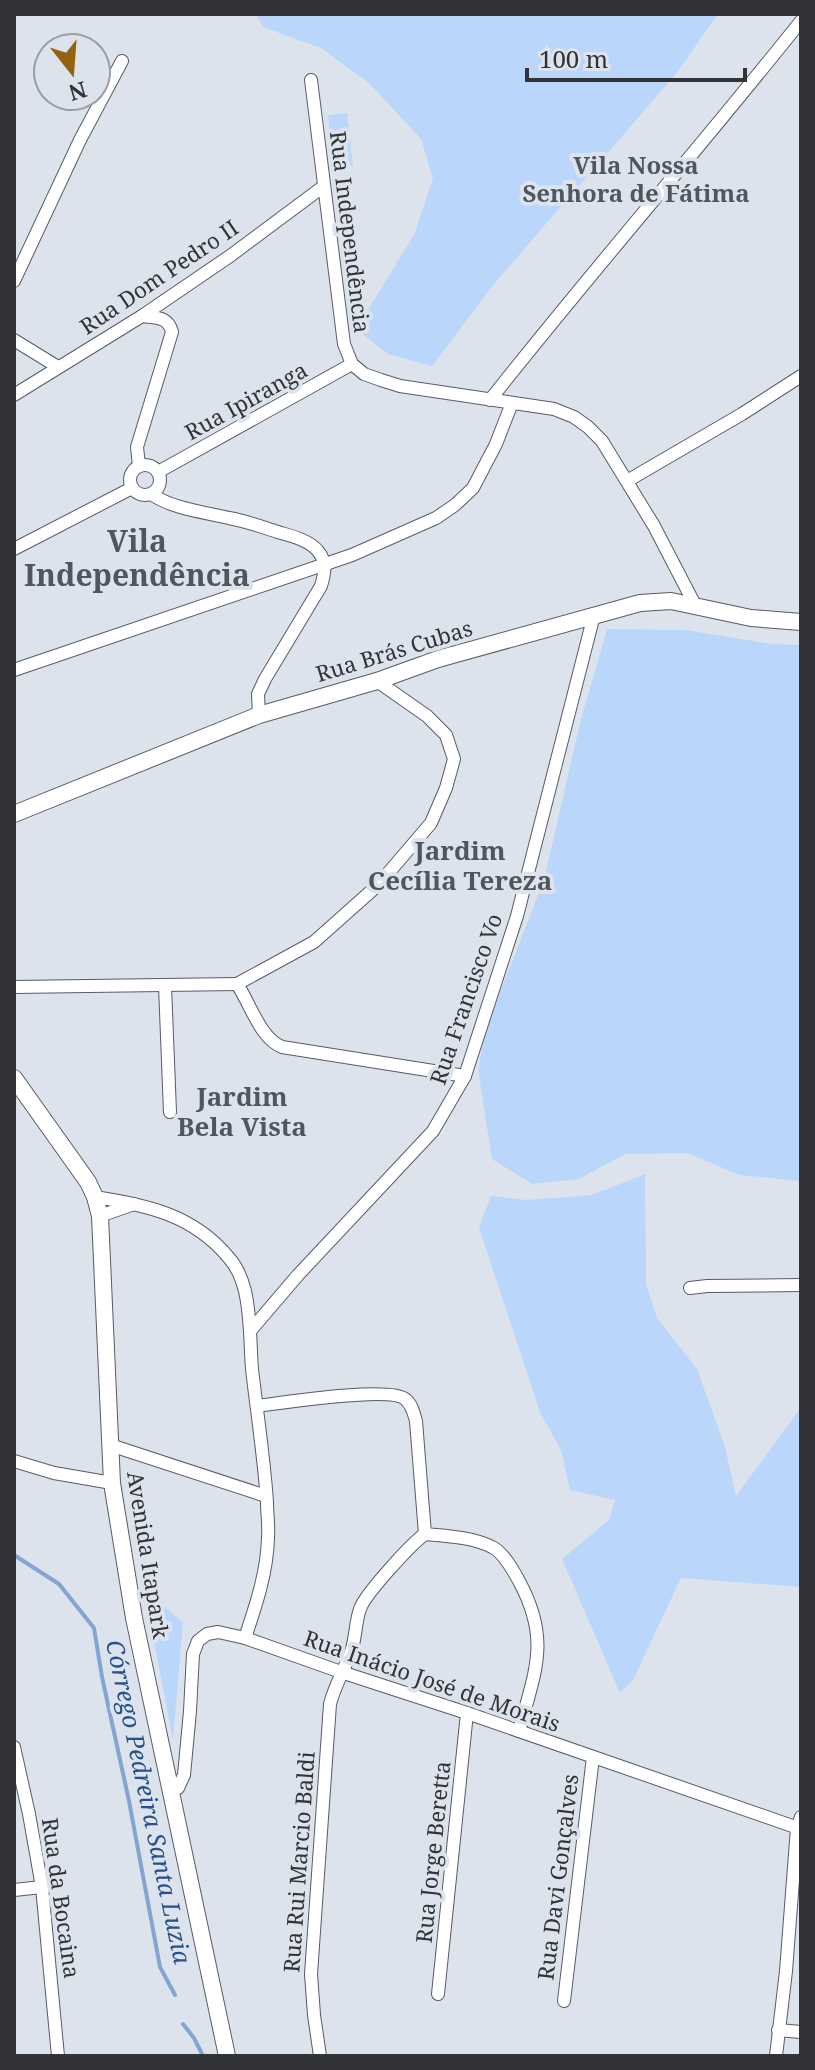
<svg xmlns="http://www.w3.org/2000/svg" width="815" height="2070" font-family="'Noto Serif',serif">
  <rect width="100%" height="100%" fill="#dde3ed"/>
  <!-- green -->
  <g fill="#bad6fa">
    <path d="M256,14H718L676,74L493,285L432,366L388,354L356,329L414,235L433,178L421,139L369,83L321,48L263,27Z"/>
    <path d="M347,113L353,165L333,167L328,115Z"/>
    <path d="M607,629L685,630L771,644L801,645V1181L740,1175L687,1153L625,1154L579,1179L532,1184L492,1159L478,1070L487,1026L544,880L580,723Z"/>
    <path d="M645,1174L646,1284L657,1318L697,1369L725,1447L736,1496L801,1408V1587L681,1578L633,1680L620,1693L562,1559L609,1520L615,1500L570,1490L561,1450L540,1412L479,1227L491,1196L527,1200L592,1195Z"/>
    <path d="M144,1590L183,1622L173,1740Z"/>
  </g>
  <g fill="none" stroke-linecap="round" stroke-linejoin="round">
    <!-- stream -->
    <g stroke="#84a5d2" stroke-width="4">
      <path d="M14,1555L59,1584L94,1628L102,1677L129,1801L160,1967L175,1995"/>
      <path d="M183,2024L194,2038L203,2056"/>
    </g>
    <defs>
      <g id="street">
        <path d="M311,80L344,344L352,364L364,374L381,380L400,386L554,409L574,417L588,427L602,441L654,526L695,605"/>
        <path d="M14,281L80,140L122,61"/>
        <path d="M14,340L58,367"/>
        <path d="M14,395L142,316L230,256L324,186"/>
        <path d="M490,400C591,272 699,149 801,21"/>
        <circle cx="145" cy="480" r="15"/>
        <path d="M139,466L137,447L172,332C168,316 156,318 142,316"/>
        <path d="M158,472L352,364"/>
        <path d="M627,481L742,414L801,376"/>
        <path d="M151,494C173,509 204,512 229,518C246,521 262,527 278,532C291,536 309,540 318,551C327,562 325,573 321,586L265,679L258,694L259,715"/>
        <path d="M14,549L132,488"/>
        <path d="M14,670L352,555L436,518L455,505L473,488L496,444L512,403"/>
        <path d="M377,681L427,716L446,735L454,759L446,788L431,823L378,885L314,942L237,984C251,1005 260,1038 282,1047L465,1076"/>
        <path d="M165,986L170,1112"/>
        <path d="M14,987L237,984"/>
        <path d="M95,1197C147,1205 194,1215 229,1258C237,1267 242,1279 245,1291C251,1317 250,1343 252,1369C257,1413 264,1457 267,1502C267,1514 269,1526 268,1538C267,1573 256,1605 245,1638"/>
        <path d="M100,1216L134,1204"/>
        <path d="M690,1288L707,1286L801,1285"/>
        <path d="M251,1330L298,1275L433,1131L465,1076L517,916L594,615"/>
        <path d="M257,1406C281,1403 390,1386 405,1399C412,1404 414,1414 416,1421L425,1534C447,1536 472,1537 492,1547C503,1552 513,1570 519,1581C551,1640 535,1671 519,1731"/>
        <path d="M110,1445L266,1496"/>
        <path d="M14,1461L54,1473L112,1483"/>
        <path d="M14,1747L29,1814L42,1887L58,2056"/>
        <path d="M172,1791L178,1788L184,1775L190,1711L193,1654L198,1641L207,1634L218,1632L245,1638L341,1672L467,1713L801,1829"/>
        <path d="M14,1890L42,1887"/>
        <path d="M438,1994L467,1713"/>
        <path d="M564,2001L593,1757"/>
        <path d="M778,2030L801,2032"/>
        <path d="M320,2056L314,2015L311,1974L330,1704C335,1685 344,1670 351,1652C356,1638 355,1623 360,1609C365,1594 411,1544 425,1534"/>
        <path d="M776,2056L786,1971L797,1828L801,1817"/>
      </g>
      <g id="secondary">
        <path d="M14,814L259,715L377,681L438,659L640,603L671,601L751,618L801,622"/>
        <path d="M14,1078L88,1182L95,1197L100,1216L112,1483L134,1618L227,2056"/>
      </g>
    </defs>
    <!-- street casing -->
    <use href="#street" stroke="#565c64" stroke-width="14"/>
    <!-- secondary casing -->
    <use href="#secondary" stroke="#565c64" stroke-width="18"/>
    <!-- street -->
    <use href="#street" stroke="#fff" stroke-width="12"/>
    <!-- secondary -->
    <use href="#secondary" stroke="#fff" stroke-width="16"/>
  </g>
  <g text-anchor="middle" stroke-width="8" stroke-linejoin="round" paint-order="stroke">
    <!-- street labels -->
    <g font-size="22" fill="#313337" stroke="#dde3ed">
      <text transform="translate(350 232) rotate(83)" y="8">Rua Independência</text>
      <text transform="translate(159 277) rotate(-34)" y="8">Rua Dom Pedro II</text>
      <text transform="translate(246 401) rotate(-29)" y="8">Rua Ipiranga</text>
      <text transform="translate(394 651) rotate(-17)" y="8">Rua Brás Cubas</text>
      <text transform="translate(466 999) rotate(-71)" y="8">Rua Francisco Vo</text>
      <text transform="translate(148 1555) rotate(81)" y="8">Avenida Itapark</text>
      <text transform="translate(432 1681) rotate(19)" y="8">Rua Inácio José de Morais</text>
      <text transform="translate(433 1852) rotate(-84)" y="8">Rua Jorge Beretta</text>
      <text transform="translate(299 1862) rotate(-86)" y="8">Rua Rui Marcio Baldi</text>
      <text transform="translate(558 1877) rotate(-83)" y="8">Rua Davi Gonçalves</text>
      <text transform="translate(61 1898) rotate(82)" y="8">Rua da Bocaina</text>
    </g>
    <!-- neighbourhood labels -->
    <g font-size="24" font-weight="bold" fill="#50565e" stroke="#dde3ed">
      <text x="636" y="174">Vila Nossa<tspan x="636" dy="28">Senhora de Fátima</tspan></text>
    </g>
    <!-- water labels -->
    <g font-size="24" font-style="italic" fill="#26518a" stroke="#dde3ed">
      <text transform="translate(148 1802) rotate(78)" y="8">Córrego Pedreira Santa Luzia</text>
    </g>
    <!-- quarter labels -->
    <g font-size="26" font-weight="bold" fill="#50565e" stroke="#dde3ed">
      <text x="460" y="860">Jardim<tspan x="460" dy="30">Cecília Tereza</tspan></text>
      <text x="242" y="1106">Jardim<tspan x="242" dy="30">Bela Vista</tspan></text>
    </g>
    <!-- district labels -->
    <g font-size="30" font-weight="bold" fill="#50565e" stroke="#dde3ed">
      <text x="137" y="552">Vila<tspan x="137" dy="34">Independência</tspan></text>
    </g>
  </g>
  <!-- border -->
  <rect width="815" height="2070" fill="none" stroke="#313337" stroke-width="32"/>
  <!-- north arrow -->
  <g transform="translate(72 72) rotate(163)"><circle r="38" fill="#dde3ed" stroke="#989da4" stroke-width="2"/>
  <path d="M0-6L14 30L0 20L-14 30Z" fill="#926410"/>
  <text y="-12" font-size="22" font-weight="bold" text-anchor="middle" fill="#313337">N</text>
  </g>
  <!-- scale -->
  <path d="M527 68v12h218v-12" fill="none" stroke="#313337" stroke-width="4"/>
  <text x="539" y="68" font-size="24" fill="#313337" stroke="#dde3ed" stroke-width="6" paint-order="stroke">100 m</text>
</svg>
